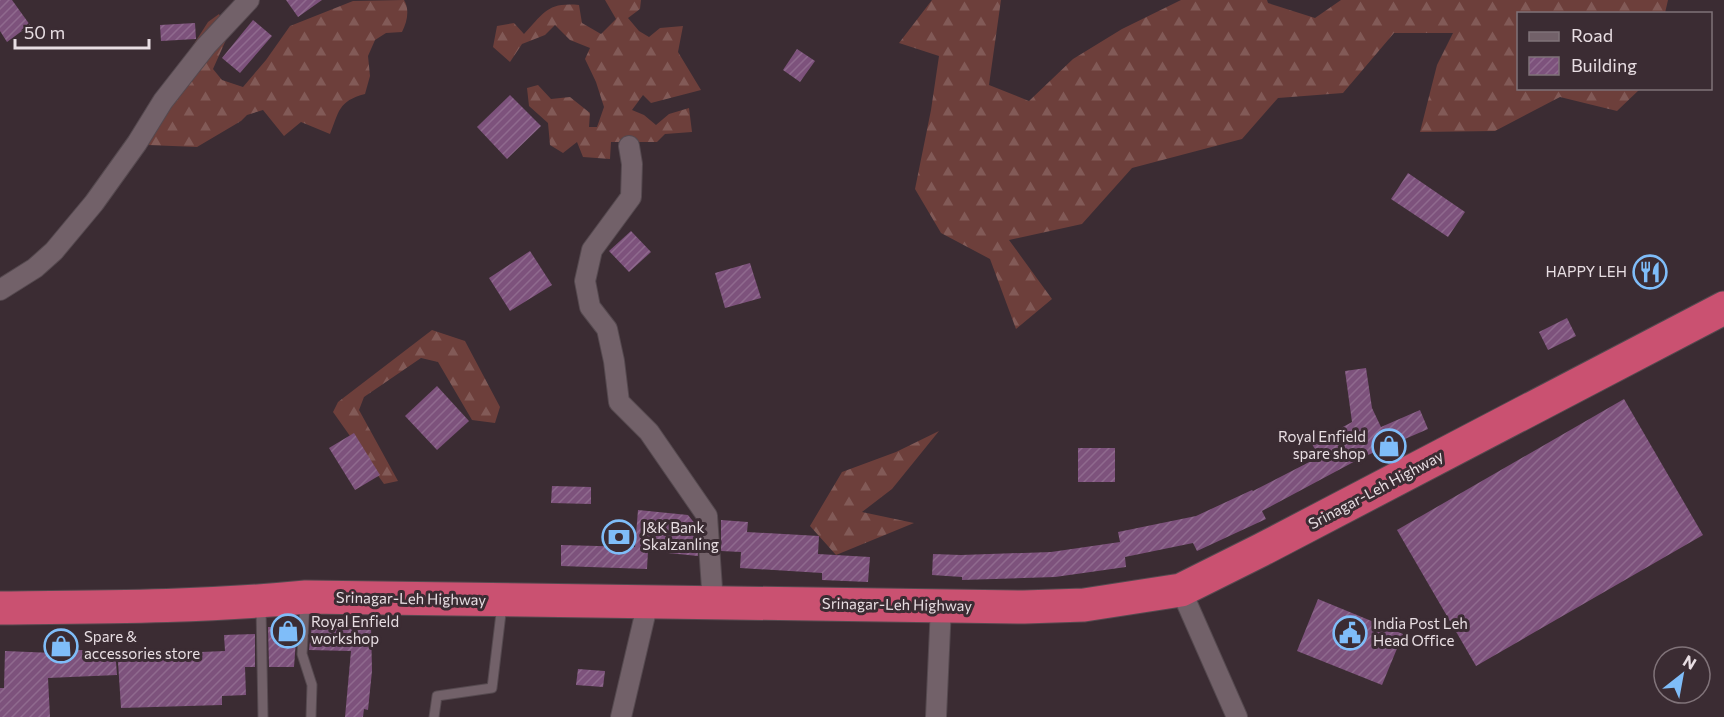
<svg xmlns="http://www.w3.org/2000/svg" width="1724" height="717" font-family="Commissioner,sans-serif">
  <defs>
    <pattern id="forest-firs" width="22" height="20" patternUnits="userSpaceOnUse" patternTransform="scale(1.5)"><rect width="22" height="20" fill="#6d3f3b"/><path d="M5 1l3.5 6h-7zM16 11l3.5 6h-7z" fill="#825a57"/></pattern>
    <pattern id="building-hatch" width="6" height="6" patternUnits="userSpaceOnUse" patternTransform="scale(1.5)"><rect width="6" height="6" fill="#7d527c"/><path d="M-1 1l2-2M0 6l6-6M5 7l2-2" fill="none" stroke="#8f6a8e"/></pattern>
  </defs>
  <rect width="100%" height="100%" fill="#3b2c33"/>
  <!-- forest -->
  <g fill="url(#forest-firs)">
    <path d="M404,0C410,10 407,22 402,32L386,33L375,40L368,56L370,76L365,94C338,101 339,112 330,134L301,122L284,136L263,110L247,115L241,121L197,147L148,145L136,134L208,22L219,14L229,33L213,69L222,80L243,87L266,60L290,26L353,1Z"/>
    <path d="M605,0H641L640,9L628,18L639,31L649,37L660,28L683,26L678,52L701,90L651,103L643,95L632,110L644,115L656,125L669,114L689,108L692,132L665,134L657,142H611L610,159L583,157L577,142L563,153L550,145L548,123L529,106L527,88L538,85L551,99L570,97L590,113L589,127H597L604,107L596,82L585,59L590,48L570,40L555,25L545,35L522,44L510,62L493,47L497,26L514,23L524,34C544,13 547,2 579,5L582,23L601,34L616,19Z"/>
    <path d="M932,0H1001L989,85L1029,101L1073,59L1122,29L1181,0H1267L1268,3L1315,18L1341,0H1668L1665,13L1518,14V88L1640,89L1617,111L1560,97L1495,131L1420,132L1437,65L1453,33H1394L1343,93L1278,98L1242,139L1132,168L1082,224L1009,240L1052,299L1016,329L990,259L941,233L915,189L931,110L939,56L899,43Z"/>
    <path d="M432,330L465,341L500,407L495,423L472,420L438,362L421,358L364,397L359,410L398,481L384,484L333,412L338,402Z"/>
    <path d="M939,431L892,489L862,512L914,523L836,555L810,526L842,472L896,452Z"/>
  </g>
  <!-- building -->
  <g fill="url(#building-hatch)">
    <path d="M0,0H12L30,25L7,42L0,31Z"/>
    <path d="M286,0H322L298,17Z"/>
    <path d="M253,20L272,36L240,73L222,58Z"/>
    <path d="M195,23L196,39L161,41L160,25Z"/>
    <path d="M797,49L815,61L800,82L783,70Z"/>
    <path d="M510,95L541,126L507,159L477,127Z"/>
    <path d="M1408,173L1465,212L1448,237L1391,199Z"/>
    <path d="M631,231L651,252L629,272L609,251Z"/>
    <path d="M530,251L552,285L510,311L489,278Z"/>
    <path d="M750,263L761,298L725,308L715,273Z"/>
    <path d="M1567,318L1576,336L1548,350L1539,332Z"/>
    <path d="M1366,368L1372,408L1381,427L1420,410L1428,429L1361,458L1262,511L1266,519L1197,551L1193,543L1125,557L1126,567L1055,577L962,580V577L932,575L933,554L961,555L1051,552L1120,542L1118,532L1196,516L1252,490L1253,491L1319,457L1312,444L1352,422L1345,371Z"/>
    <path d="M437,386L469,421L437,450L405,416Z"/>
    <path d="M1624,399L1703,535L1476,666L1397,530Z"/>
    <path d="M354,433L380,475L355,490L329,448Z"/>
    <rect x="1078" y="448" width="37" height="34"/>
    <path d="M552,486L591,487V504L551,503Z"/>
    <path d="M638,510L688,515L696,525L698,556L648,551L647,569L561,566V545L635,547Z"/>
    <path d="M721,520L748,522L747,532L819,536L818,554L870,557L868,582L822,580V573L740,568L741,552L721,551Z"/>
    <path d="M1318,599L1403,634L1382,685L1297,651Z"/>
    <path d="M312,625L371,626L372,671L368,710L364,709L363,717H345L351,651L309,650Z"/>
    <path d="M268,627H297L294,667H269Z"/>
    <path d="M255,634V667H245L246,695L222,696V705L121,708L118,662L159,660L158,651L175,650L176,653L225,651L224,635Z"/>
    <path d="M115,649L117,675L48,678L50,717H0V688H4L5,651L54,653L53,651Z"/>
    <path d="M578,669L605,671L603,687L576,685Z"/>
  </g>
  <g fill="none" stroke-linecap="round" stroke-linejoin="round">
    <defs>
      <g id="lane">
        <path d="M305,604L302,654L312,685L311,717"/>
        <path d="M261,607L263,717"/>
        <path d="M434,717L437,696L492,688L502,605"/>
      </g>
      <g id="street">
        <path d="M629,146L632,164L631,197L592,250L585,281L590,307L607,329L614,361L619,402L649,432L707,516L713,603"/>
        <path d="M0,290L35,268L54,251L94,203L137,143L163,101L206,46L249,0"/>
        <path d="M1181,590L1237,717"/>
        <path d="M621,717L648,602"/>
        <path d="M936,717L941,606"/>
      </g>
      <path id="highway" d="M0,608C102,607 204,607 306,597L1024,607L1084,605L1181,590L1261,550L1724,308"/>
    </defs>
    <!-- lane casing -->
    <use href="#lane" stroke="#55494f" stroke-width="11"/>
    <!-- street casing -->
    <use href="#street" stroke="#55494f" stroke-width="22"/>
    <!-- highway casing -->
    <use href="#highway" stroke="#55494f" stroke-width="35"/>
    <!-- lane -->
    <use href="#lane" stroke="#726169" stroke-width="9"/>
    <!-- street -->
    <use href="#street" stroke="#726169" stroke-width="20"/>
    <!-- highway -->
    <use href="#highway" stroke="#ca5171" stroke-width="33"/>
  </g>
  <!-- icons -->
  <defs>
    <symbol id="restaurant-ring" viewBox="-11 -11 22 22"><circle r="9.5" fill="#3b2c33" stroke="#7fbdf9" stroke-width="1.5"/><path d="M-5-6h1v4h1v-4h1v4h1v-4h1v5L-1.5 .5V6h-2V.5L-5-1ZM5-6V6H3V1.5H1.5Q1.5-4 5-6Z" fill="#7fbdf9"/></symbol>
    <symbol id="shop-ring" viewBox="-11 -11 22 22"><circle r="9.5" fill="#3b2c33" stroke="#7fbdf9" stroke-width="1.5"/><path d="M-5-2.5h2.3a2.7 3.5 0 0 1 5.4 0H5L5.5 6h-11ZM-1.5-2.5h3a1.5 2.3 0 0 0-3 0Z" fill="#7fbdf9"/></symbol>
    <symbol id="bank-ring" viewBox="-11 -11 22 22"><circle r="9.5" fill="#3b2c33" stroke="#7fbdf9" stroke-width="1.5"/><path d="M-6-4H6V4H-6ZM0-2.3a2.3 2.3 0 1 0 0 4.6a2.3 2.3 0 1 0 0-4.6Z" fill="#7fbdf9"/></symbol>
    <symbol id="civic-ring" viewBox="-11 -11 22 22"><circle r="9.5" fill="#3b2c33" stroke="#7fbdf9" stroke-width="1.5"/><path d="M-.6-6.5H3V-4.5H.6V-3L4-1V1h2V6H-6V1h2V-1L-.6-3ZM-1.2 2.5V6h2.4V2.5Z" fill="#7fbdf9"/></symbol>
  </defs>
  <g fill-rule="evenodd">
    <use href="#restaurant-ring" x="1631" y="253" width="38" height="38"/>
    <use href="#shop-ring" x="1370" y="427" width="38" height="38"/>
    <use href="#bank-ring" x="600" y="518" width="38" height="38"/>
    <use href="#shop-ring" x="269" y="612" width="38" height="38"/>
    <use href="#civic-ring" x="1331" y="614" width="38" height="38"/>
    <use href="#shop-ring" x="42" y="627" width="38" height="38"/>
  </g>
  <g text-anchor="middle" stroke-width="6" stroke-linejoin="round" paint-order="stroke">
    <!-- poi labels -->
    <g font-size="15" fill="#e8dee3" stroke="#3b2c33" text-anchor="start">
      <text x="1627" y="277" text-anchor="end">HAPPY LEH</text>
      <text x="1366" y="442" text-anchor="end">Royal Enfield<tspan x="1366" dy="17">spare shop</tspan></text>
      <text x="642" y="533">J&amp;K Bank<tspan x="642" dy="17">Skalzanling</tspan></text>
      <text x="311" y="627">Royal Enfield<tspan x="311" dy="17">workshop</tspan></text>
      <text x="1373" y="629">India Post Leh<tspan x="1373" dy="17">Head Office</tspan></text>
      <text x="84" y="642">Spare &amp;<tspan x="84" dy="17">accessories store</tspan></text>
    </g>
    <!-- street labels -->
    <g font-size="15" fill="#e8dee3" stroke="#3b2c33">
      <text transform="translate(1376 490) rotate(-28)" y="5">Srinagar-Leh Highway</text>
      <text transform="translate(411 599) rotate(1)" y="5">Srinagar-Leh Highway</text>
      <text transform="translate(897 605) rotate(1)" y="5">Srinagar-Leh Highway</text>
    </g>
  </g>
  <!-- legend -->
  <rect x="1517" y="12" width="195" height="78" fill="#3b2c33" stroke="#807379" stroke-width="1.5"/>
  <rect x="1529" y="32" width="30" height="9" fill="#726169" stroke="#807379" stroke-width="1.5"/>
  <text x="1571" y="42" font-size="18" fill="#e8dee3">Road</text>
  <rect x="1529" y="57" width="30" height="18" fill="url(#building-hatch)" stroke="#807379" stroke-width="1.5"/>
  <text x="1571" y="72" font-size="18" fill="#e8dee3">Building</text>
  <!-- north arrow -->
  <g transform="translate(1682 675) rotate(31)"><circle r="28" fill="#3b2c33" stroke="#807379" stroke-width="1.5"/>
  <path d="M0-4.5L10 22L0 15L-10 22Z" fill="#7fbdf9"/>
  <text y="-9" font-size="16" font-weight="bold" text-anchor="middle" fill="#e8dee3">N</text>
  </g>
  <!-- scale -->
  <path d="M15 39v9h134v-9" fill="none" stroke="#e8dee3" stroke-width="3"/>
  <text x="24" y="39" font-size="18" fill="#e8dee3" stroke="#3b2c33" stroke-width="4.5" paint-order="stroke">50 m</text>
</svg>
